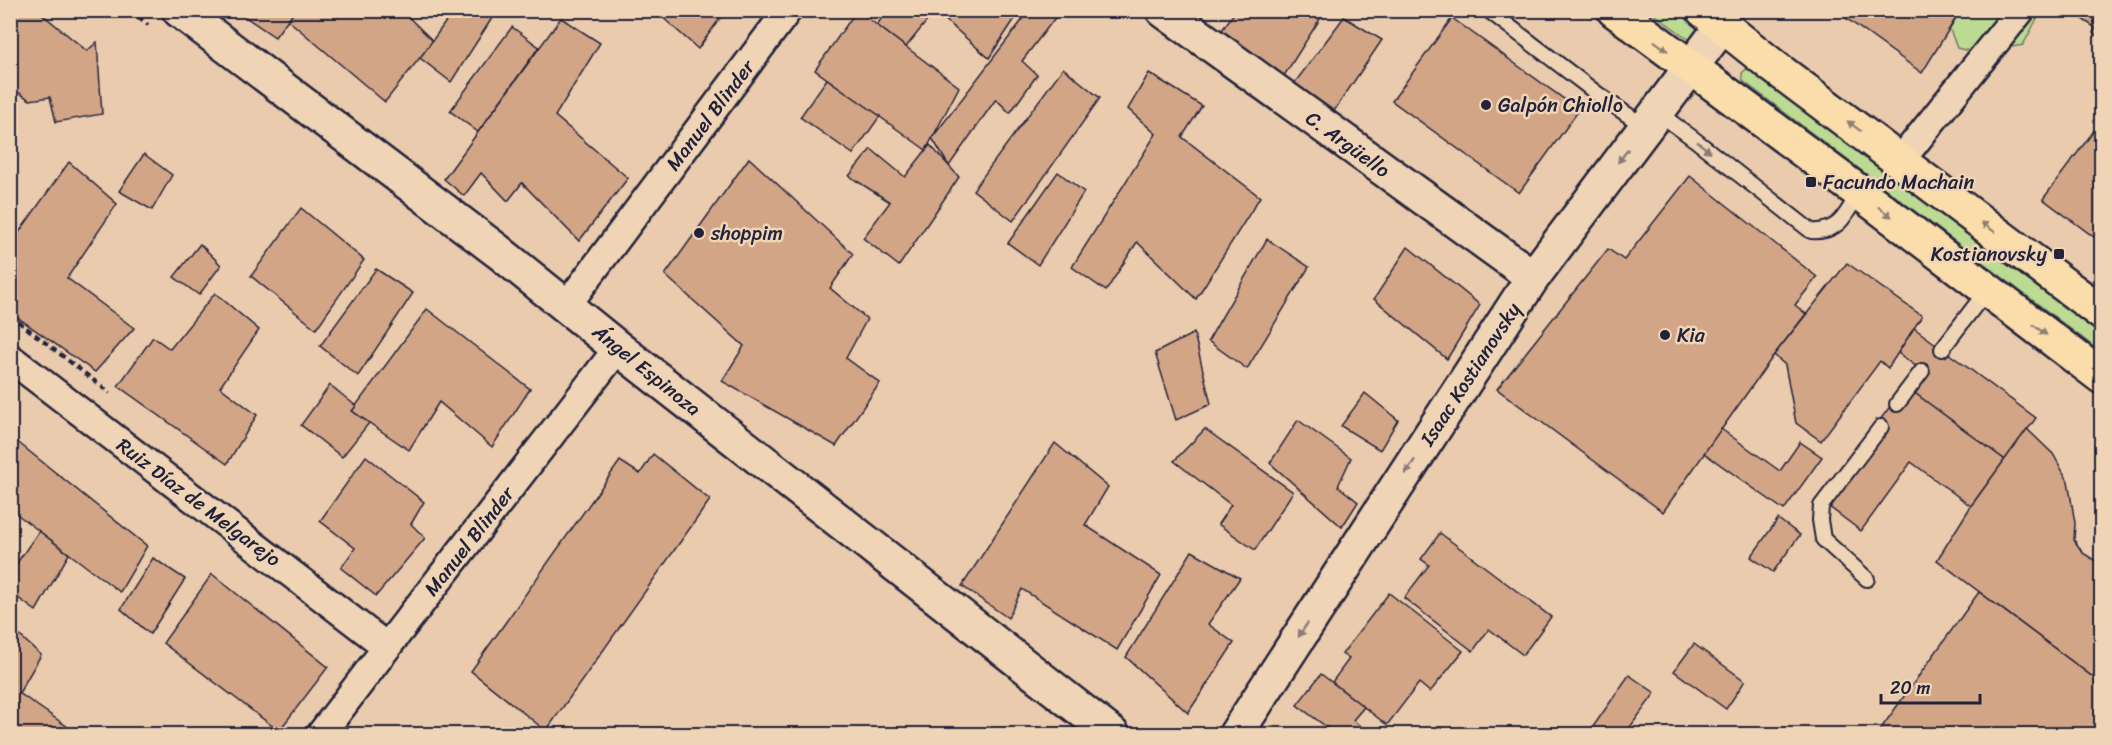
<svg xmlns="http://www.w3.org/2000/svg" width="2112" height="745" font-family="Sriracha,sans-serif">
  <rect width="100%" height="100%" fill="#eacbad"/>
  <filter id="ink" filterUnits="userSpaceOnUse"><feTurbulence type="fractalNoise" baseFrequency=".0167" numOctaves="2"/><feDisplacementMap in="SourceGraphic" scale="12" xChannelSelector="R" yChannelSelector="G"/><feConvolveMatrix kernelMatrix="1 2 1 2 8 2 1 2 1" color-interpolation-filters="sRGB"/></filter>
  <g filter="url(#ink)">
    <!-- green -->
    <g fill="#bcda92" stroke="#6f7e66" stroke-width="1.5">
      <path d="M1650,11H1676L1701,29L1691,41Z"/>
      <path d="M1943,11H2041L2023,45L1978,53L1957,48Z"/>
      <path d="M1749,67L2101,333V352L1743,81L1742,73Z"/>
    </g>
    <!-- building -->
    <g fill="#d3a587" stroke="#22223b" stroke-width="1.5">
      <path d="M10,10H37L87,51L97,42L102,114L56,122L50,97L30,100L10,87Z"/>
      <path d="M235,10H295L275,37Z"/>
      <path d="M296,10H401L433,41L385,102L288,20Z"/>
      <path d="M454,10H489L494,15L451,82L420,58Z"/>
      <path d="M661,10H726L698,49L659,14Z"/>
      <path d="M857,10L959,87L926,150L815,70Z"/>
      <path d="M887,10H1014L1018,14L989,58L935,11L906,47L877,25Z"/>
      <path d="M1030,10H1061L1022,61L1037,75L1010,113L996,99L949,166L932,138Z"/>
      <path d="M1236,10L1325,11L1282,79L1220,33Z"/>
      <path d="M1841,10H1956L1959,13L1922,73L1839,13Z"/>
      <path d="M2072,10H2102V39L2093,33L2096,28L2071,12Z"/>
      <path d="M1344,17L1382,40L1332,114L1293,85Z"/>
      <path d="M561,18L600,43L555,116L628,178L579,241L522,183L508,201L481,173L464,196L444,179Z"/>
      <path d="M1452,18L1579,110L1519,193L1392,101Z"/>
      <path d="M512,27L539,47L478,132L450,111Z"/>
      <path d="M1063,68L1100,98L1013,221L973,190Z"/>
      <path d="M1149,73L1202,106L1182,137L1260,197L1196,299L1137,242L1106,291L1072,267L1156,134L1128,109Z"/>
      <path d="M827,79L880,116L853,154L800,117Z"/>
      <path d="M2102,120V243L2043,199Z"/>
      <path d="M930,145L959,177L899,266L863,238L890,202L849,176L871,149L905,177Z"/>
      <path d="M144,154L172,175L152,210L119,191Z"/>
      <path d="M749,158L853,254L830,288L867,319L846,358L880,383L836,446L722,381L744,346L665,275Z"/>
      <path d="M69,162L117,204L67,278L134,328L95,372L10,312V245Z"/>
      <path d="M1058,172L1084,192L1038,265L1008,243Z"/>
      <path d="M1690,176L1817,277L1795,305L1806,314L1774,355L1663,512L1497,389L1608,249L1624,260Z"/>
      <path d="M301,208L364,260L316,329L251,276Z"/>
      <path d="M1267,239L1309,267L1247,369L1208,341Z"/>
      <path d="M200,244L221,265L199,295L174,277Z"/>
      <path d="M1408,247L1480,305L1447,359L1374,299Z"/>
      <path d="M1847,263L1922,316L1888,368L1880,361L1821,441L1796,423L1785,365L1774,355Z"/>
      <path d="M376,269L413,293L358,376L320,346Z"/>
      <path d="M215,293L259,330L220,387L257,415L227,464L118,386L153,337L170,349Z"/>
      <path d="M427,309L530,389L492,447L439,402L409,450L352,411Z"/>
      <path d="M1914,328L2036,418L2005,460L1912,391L1925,373L1898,353Z"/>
      <path d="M1194,333L1211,404L1176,420L1155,353Z"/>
      <path d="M330,385L356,406L352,411L369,423L342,457L301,425Z"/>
      <path d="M1912,391L2005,460L1971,506L1911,462L1861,531L1828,506L1877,424L1894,401Z"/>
      <path d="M1365,393L1398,420L1380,450L1341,426Z"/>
      <path d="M1298,420L1351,458L1338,486L1358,502L1342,527L1270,463Z"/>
      <path d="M1205,429L1293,492L1255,550L1218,524L1231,505L1174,461Z"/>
      <path d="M1721,429L1780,471L1800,442L1822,457L1784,510L1704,453Z"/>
      <path d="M2027,429L2053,454L2068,481L2075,523L2074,540L2083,553L2102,565V684L1937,560L1971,506Z"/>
      <path d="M10,436L147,546L120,592L10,509Z"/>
      <path d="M1055,443L1108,487L1085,525L1161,575L1117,650L1022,589L1008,618L962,586Z"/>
      <path d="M653,454L710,500L546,731L471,671L620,461L640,474Z"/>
      <path d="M366,456L424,502L411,524L425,538L376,596L341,568L355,548L320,521Z"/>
      <path d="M1778,519L1800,535L1773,572L1751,557Z"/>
      <path d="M39,531L69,554L36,611L10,592V573Z"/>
      <path d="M1440,533L1551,617L1523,655L1489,629L1473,651L1404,598L1429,565L1421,559Z"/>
      <path d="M1192,551L1240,578L1208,624L1234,643L1188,713L1126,657Z"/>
      <path d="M153,558L185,579L150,634L121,609Z"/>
      <path d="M212,574L328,667L279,731L163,643Z"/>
      <path d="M1979,592L2102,684V721L2094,733L2096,734H1877Z"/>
      <path d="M1389,593L1463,651L1430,692L1419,683L1387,725L1332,682L1349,659L1342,654Z"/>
      <path d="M10,627L41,655L19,693L78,734H10V694L12,691L10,690Z"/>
      <path d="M1694,644L1745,681L1726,709L1674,671Z"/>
      <path d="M1321,674L1364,707L1353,720L1370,734H1336L1297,705Z"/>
      <path d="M1629,675L1655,693L1625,734H1588Z"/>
    </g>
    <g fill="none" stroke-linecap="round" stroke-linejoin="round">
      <defs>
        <g id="lane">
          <path d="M1488,10L1599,95L1645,127"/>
          <path d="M1657,112L1694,139L1811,231C1839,233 1846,215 1859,192"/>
          <path d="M1942,349L1987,290"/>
          <path d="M1897,404L1922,371"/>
          <path d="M1867,579L1823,539L1820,520L1821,506L1881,427"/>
        </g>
        <g id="street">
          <path d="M1900,161L2021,10"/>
          <path d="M567,305L788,10"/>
          <path d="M10,358L387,647"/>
          <path d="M321,734L387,647L618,348"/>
        </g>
        <g id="secondary">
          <path d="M179,10L499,252L618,348L1112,734"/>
          <path d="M1163,10L1533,277"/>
          <path d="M1236,734L1533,277L1722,26"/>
        </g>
        <g id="highway">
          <path d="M1614,10L1859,192L2102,377"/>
          <path d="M1703,10L1773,66L2102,313"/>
        </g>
      </defs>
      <!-- lane casing -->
      <use href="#lane" stroke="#22223b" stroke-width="18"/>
      <!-- street casing -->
      <use href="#street" stroke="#22223b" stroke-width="32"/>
      <!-- secondary casing -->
      <use href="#secondary" stroke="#22223b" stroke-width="38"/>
      <!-- highway casing -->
      <use href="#highway" stroke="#22223b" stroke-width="38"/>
      <!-- path -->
      <g stroke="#22223b" stroke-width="4" stroke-dasharray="6 4.5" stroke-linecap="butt">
        <path d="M130,10L148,25"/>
        <path d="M10,315L110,393"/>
      </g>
      <!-- lane -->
      <use href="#lane" stroke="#efd4b6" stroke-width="14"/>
      <!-- street -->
      <use href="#street" stroke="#efd4b6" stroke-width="27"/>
      <!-- secondary -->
      <use href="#secondary" stroke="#efd4b6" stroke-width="33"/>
      <!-- highway -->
      <use href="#highway" stroke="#fbddab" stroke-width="33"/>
    </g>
    <!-- one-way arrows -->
    <defs><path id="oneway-solid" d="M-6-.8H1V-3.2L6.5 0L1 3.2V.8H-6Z" transform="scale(1.5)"/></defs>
    <g fill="#8e8073">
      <use href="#oneway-solid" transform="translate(1661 46) rotate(37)"/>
      <use href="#oneway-solid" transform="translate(1854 126) rotate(-143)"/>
      <use href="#oneway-solid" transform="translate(1885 212) rotate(37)"/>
      <use href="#oneway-solid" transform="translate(1988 227) rotate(-143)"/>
      <use href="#oneway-solid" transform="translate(2040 330) rotate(37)"/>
    </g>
    <g fill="#887b78">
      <use href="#oneway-solid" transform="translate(1704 147) rotate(38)"/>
      <use href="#oneway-solid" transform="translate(1623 156) rotate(127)"/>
      <use href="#oneway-solid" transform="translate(1410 467) rotate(123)"/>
      <use href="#oneway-solid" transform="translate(1303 630) rotate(123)"/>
    </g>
  </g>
  <!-- markers -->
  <g fill="#22223b" stroke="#efd4b6" stroke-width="2">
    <circle cx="1486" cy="105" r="6"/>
    <rect x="1805" y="176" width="12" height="12" rx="3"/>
    <circle cx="699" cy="233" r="6"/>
    <rect x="2053" y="248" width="12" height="12" rx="3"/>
    <circle cx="1665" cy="335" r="6"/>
  </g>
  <g text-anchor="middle" stroke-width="5" stroke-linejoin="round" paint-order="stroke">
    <!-- poi labels -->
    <g font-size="20" fill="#22223b" stroke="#efd4b6" text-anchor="start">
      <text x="1498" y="112">Galpón Chiollo</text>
      <text x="1823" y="189">Facundo Machain</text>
      <text x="711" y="240">shoppim</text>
      <text x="2047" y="261" text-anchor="end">Kostianovsky</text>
      <text x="1677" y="342">Kia</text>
    </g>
    <!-- street labels -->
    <g font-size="20" fill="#22223b" stroke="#efd4b6">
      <text transform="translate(710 115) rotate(-53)" y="7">Manuel Blinder</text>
      <text transform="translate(1348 144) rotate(36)" y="7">C. Argüello</text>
      <text transform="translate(647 370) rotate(39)" y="7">Ángel Espinoza</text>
      <text transform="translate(1470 374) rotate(-57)" y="7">Isaac Kostianovsky</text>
      <text transform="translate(199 502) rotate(37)" y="7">Ruiz Díaz de Melgarejo</text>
      <text transform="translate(469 541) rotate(-52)" y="7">Manuel Blinder</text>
    </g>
  </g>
  <!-- margin -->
  <rect width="2112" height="745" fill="none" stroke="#efd4b6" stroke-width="36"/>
  <rect x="18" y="18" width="2076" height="709" fill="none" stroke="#22223b" stroke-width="2" filter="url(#ink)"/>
  <!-- scale -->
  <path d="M1881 694v9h99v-9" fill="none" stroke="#22223b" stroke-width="3"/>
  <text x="1890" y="694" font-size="18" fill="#22223b" stroke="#efd4b6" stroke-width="4.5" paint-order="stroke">20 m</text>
</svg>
